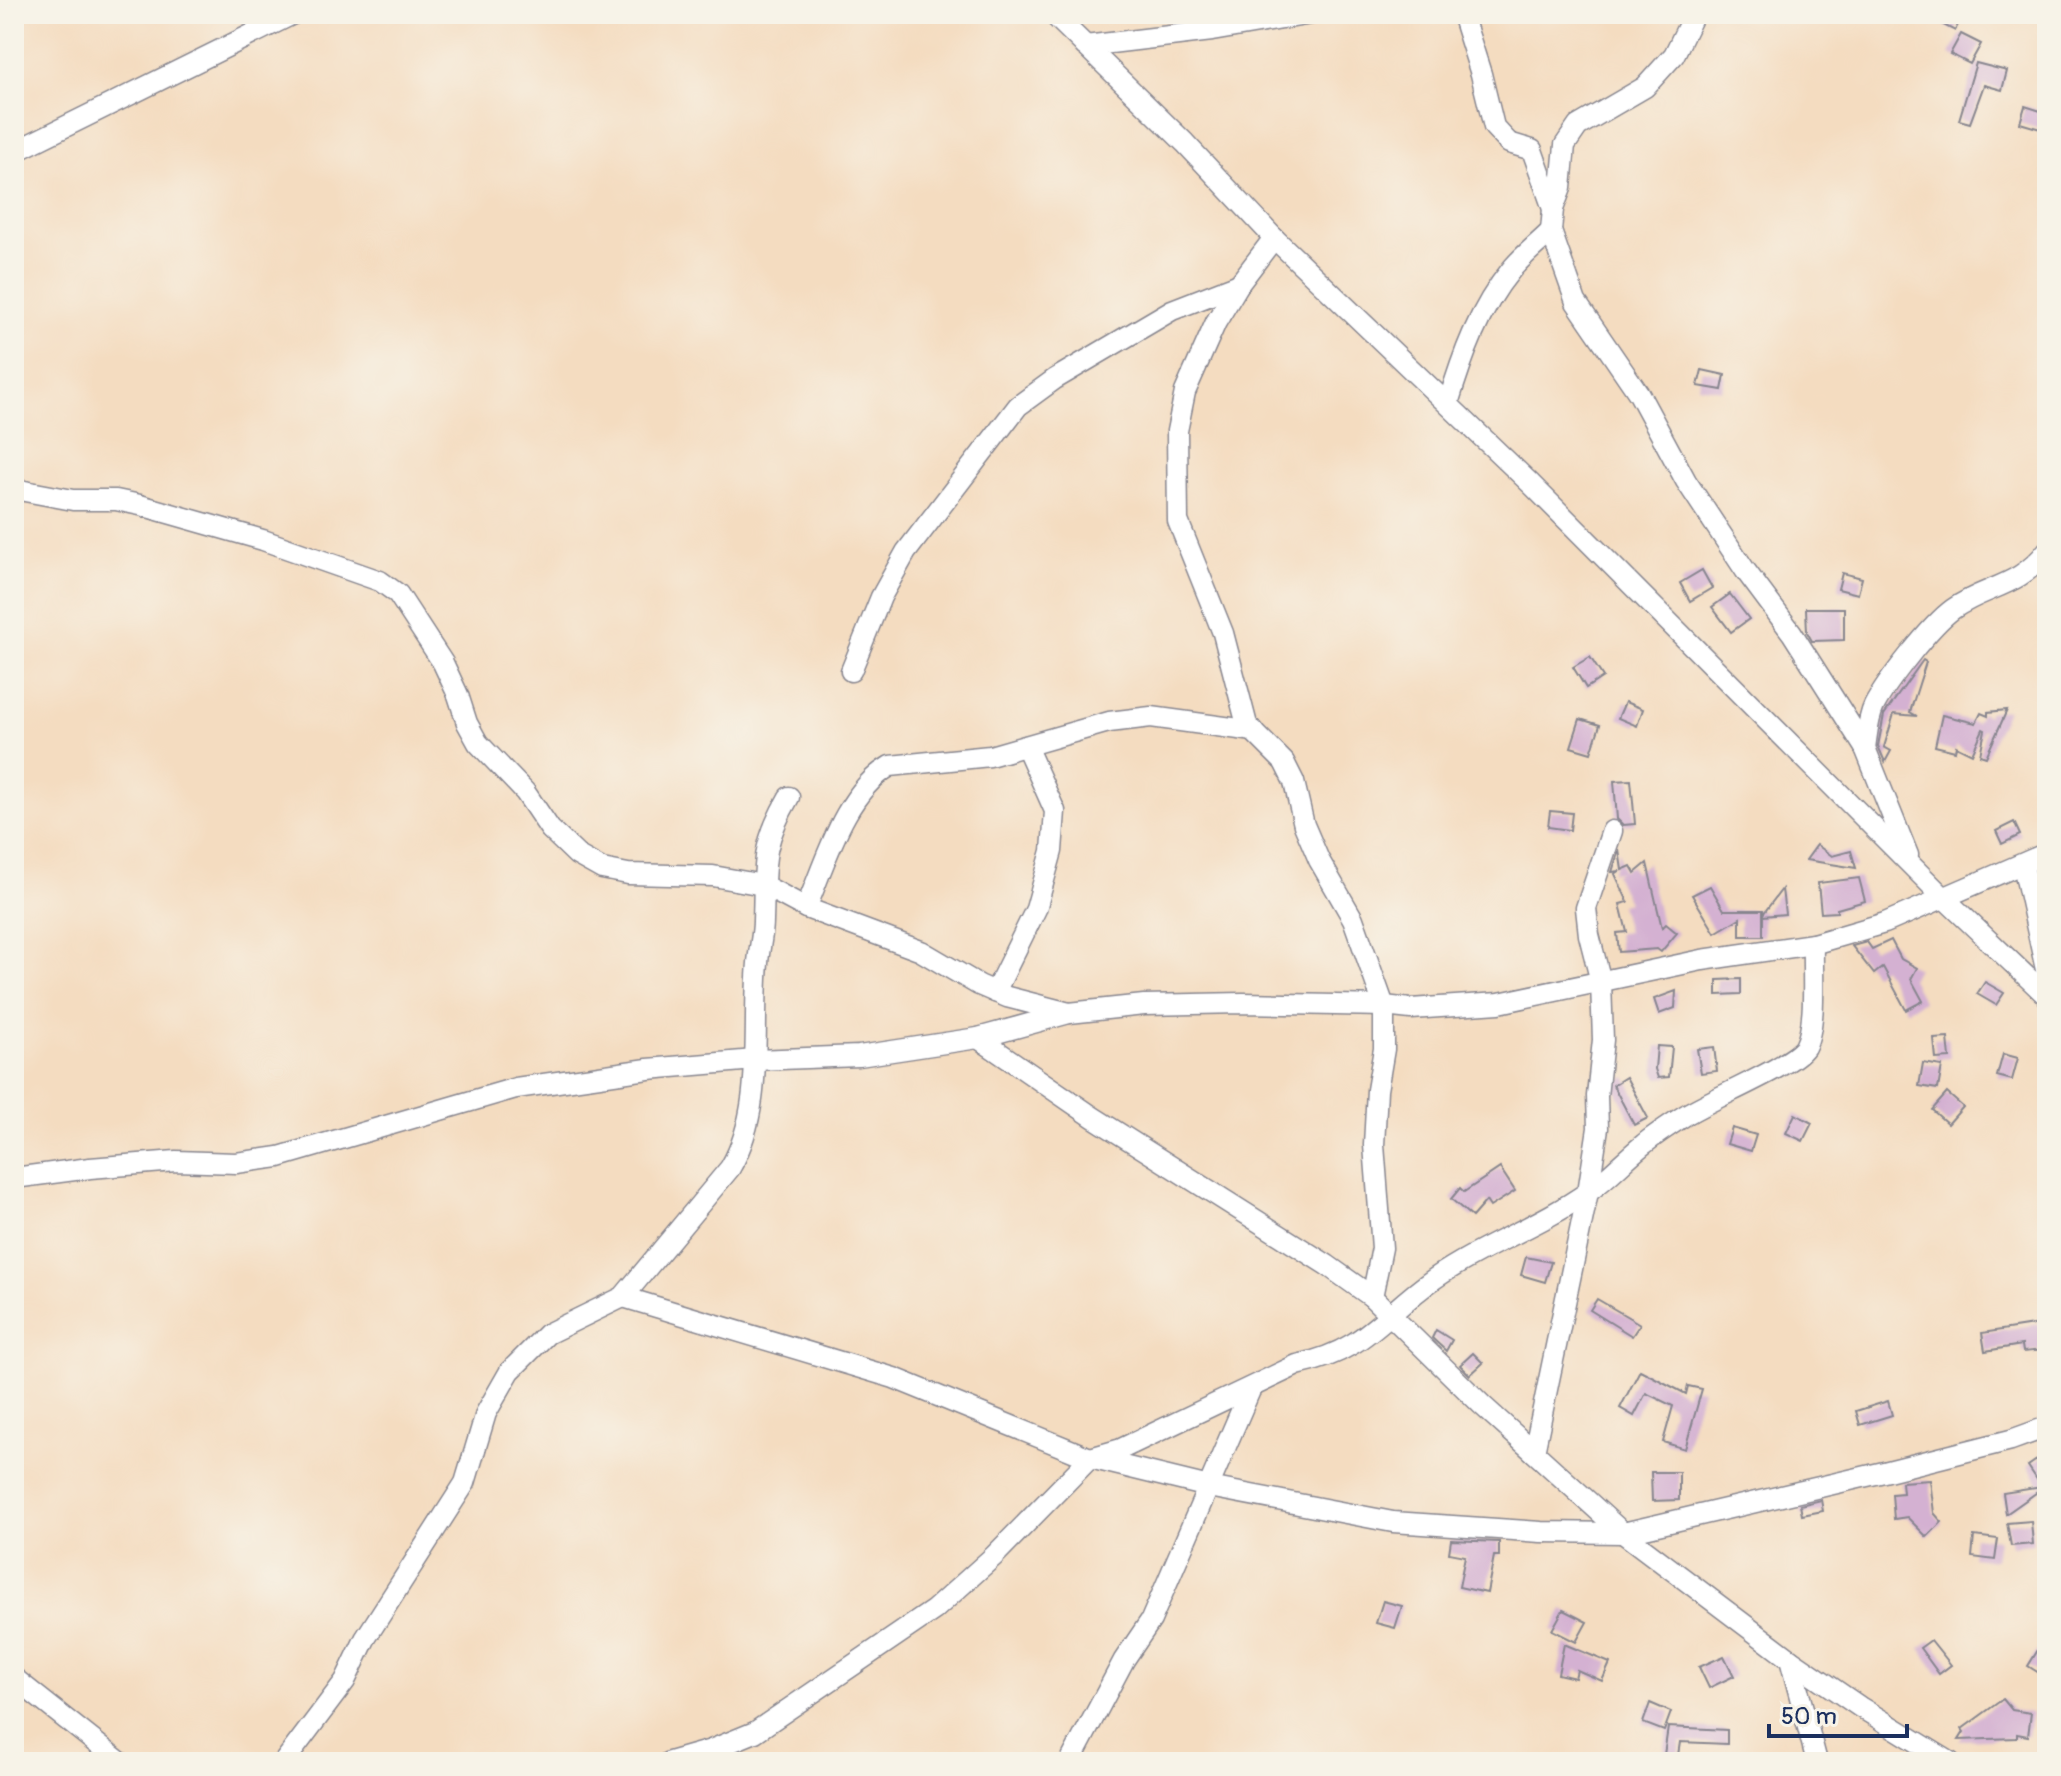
<svg xmlns="http://www.w3.org/2000/svg" width="2061" height="1776" font-family="Pangolin,sans-serif">
  <rect width="100%" height="100%" fill="#f7f3e8"/>
  <filter id="ink" filterUnits="userSpaceOnUse"><feTurbulence type="fractalNoise" baseFrequency=".0125" numOctaves="2"/><feDisplacementMap in="SourceGraphic" scale="16" xChannelSelector="R" yChannelSelector="G"/><feConvolveMatrix kernelMatrix="1 2 1 2 8 2 1 2 1" color-interpolation-filters="sRGB"/></filter>
  <filter id="wash" filterUnits="userSpaceOnUse"><feTurbulence type="fractalNoise" baseFrequency=".006" numOctaves="4" result="noise"/><feDisplacementMap in="SourceGraphic" scale="32" xChannelSelector="R" yChannelSelector="G"/><feGaussianBlur stdDeviation="1.8" result="paint"/><feColorMatrix in="noise" values="0 0 0 0 0 0 0 0 0 0 0 0 0 0 0 0 0 1.4 0 .05"/><feComposite in="paint" operator="in"/></filter>
  <g filter="url(#wash)">
    <rect width="100%" height="100%" fill="#f4dcc0"/>
    <g id="blocks">
      <!-- building -->
      <g fill="#d4b1d2">
        <path d="M1922,14H1963L1955,31Z"/>
        <path d="M1961,34L1981,44L1970,64L1950,54Z"/>
        <path d="M1976,63L2007,71L2002,90L1984,85L1970,123L1959,120Z"/>
        <path d="M2025,106L2047,113V131L2020,123Z"/>
        <path d="M1702,370L1725,375L1722,390L1698,386Z"/>
        <path d="M1702,570L1712,588L1690,601L1680,583Z"/>
        <path d="M1842,573L1862,578L1858,594L1838,589Z"/>
        <path d="M1730,594L1749,619L1731,632L1712,607Z"/>
        <path d="M1806,608H1844V640L1812,641L1807,632Z"/>
        <path d="M1590,657L1603,677L1586,688L1573,667Z"/>
        <path d="M1923,660L1926,662L1910,712L1917,716L1894,714L1884,747L1891,751L1885,762L1878,746L1884,715Z"/>
        <path d="M1625,702L1643,709L1637,726L1618,718Z"/>
        <path d="M2007,710L1986,757L1980,755L1985,730L1983,729L1972,754L1956,746L1955,751L1935,746L1942,715L1976,723L1981,713L1988,716V712Z"/>
        <path d="M1580,719L1600,725L1591,753L1571,747Z"/>
        <path d="M1631,780L1635,824L1623,825L1617,819L1614,781Z"/>
        <path d="M1550,811L1572,813L1570,830L1548,827Z"/>
        <path d="M2014,822L2020,835L2002,844L1996,831Z"/>
        <path d="M1817,845L1832,856L1851,851L1856,868L1806,860Z"/>
        <path d="M1619,850L1622,870L1631,866L1635,873L1647,863L1662,928L1666,924L1677,933L1661,952L1657,949L1619,952L1617,933L1627,932L1620,904L1628,902L1615,874L1620,871L1612,872Z"/>
        <path d="M1859,878L1865,901L1837,909V912L1821,913L1818,883Z"/>
        <path d="M1710,886L1724,910H1763V914L1782,889L1785,914L1763,916V936H1740V918L1715,933L1692,895Z"/>
        <path d="M1891,940L1901,959L1917,968L1911,979L1923,1001L1906,1010L1883,967L1874,974L1852,946L1867,942L1872,949Z"/>
        <path d="M1741,979V994L1717,995V980Z"/>
        <path d="M1985,982L2004,993L1996,1005L1977,994Z"/>
        <path d="M1676,991L1675,1008L1659,1014L1654,999Z"/>
        <path d="M1948,1038L1950,1058L1936,1059L1934,1039Z"/>
        <path d="M1657,1046L1672,1047L1669,1077L1658,1078L1655,1069Z"/>
        <path d="M1714,1047L1717,1071L1701,1073L1697,1049Z"/>
        <path d="M2003,1054L2018,1058L2012,1080L1997,1076Z"/>
        <path d="M1923,1063L1942,1066L1938,1089L1919,1086Z"/>
        <path d="M1626,1077L1648,1118L1634,1125L1613,1085Z"/>
        <path d="M1947,1093L1963,1107L1948,1124L1932,1110Z"/>
        <path d="M1795,1114L1812,1123L1803,1141L1786,1133Z"/>
        <path d="M1732,1128L1756,1135L1751,1151L1727,1144Z"/>
        <path d="M1500,1168L1515,1191L1490,1207L1486,1201L1472,1217L1451,1199L1460,1188L1464,1192Z"/>
        <path d="M1526,1257L1551,1262L1545,1282L1521,1275Z"/>
        <path d="M1597,1299L1640,1324L1632,1336L1590,1310Z"/>
        <path d="M2040,1324L2043,1350L2023,1352L2022,1345L1985,1351L1982,1333Z"/>
        <path d="M1436,1330L1452,1340L1446,1351L1432,1338Z"/>
        <path d="M1473,1353L1483,1363L1470,1375L1460,1365Z"/>
        <path d="M1640,1370L1686,1394L1688,1386L1702,1389L1685,1449L1663,1442L1673,1406L1646,1393L1634,1416L1620,1408Z"/>
        <path d="M1888,1401L1892,1415L1860,1425L1856,1411Z"/>
        <path d="M2047,1453V1493L2043,1488L2006,1514L2003,1493L2042,1487L2028,1466Z"/>
        <path d="M1651,1472H1679V1500L1652,1501Z"/>
        <path d="M1930,1480L1934,1513L1942,1522L1927,1537L1907,1517L1894,1519L1892,1494L1903,1493L1902,1482Z"/>
        <path d="M1821,1500L1823,1511L1802,1515L1800,1505Z"/>
        <path d="M2031,1521L2033,1544L2011,1546L2007,1523Z"/>
        <path d="M1974,1536L1998,1539L1995,1560L1972,1557Z"/>
        <path d="M1451,1540L1499,1542V1556H1494L1487,1593L1459,1587L1465,1556L1449,1553Z"/>
        <path d="M1383,1601L1402,1606L1395,1628L1376,1623Z"/>
        <path d="M1563,1610L1587,1622L1576,1642L1552,1630Z"/>
        <path d="M1931,1640L1951,1665L1939,1674L1920,1648Z"/>
        <path d="M1564,1644L1610,1663L1602,1681L1577,1670L1575,1678L1558,1674Z"/>
        <path d="M2038,1650L2047,1656V1678L2028,1666Z"/>
        <path d="M1724,1656L1734,1676L1709,1688L1699,1667Z"/>
        <path d="M2003,1699L2012,1710L2031,1713L2028,1736L2017,1734V1738L1959,1740L1964,1732L1962,1729Z"/>
        <path d="M1650,1703L1671,1712L1664,1731L1643,1723Z"/>
        <path d="M1668,1727L1727,1730V1744L1680,1742L1677,1762H1663Z"/>
      </g>
    </g>
  </g>
  <g filter="url(#ink)">
    <use href="#blocks" fill-opacity="0" stroke="#88868f" stroke-width="2"/>
    <g fill="none" stroke-linecap="round" stroke-linejoin="round">
      <defs>
        <g id="street">
          <path d="M1053,14L1185,143L1274,238L1531,484L1943,897L2047,996"/>
          <path d="M1462,14L1481,74L1494,127L1509,143L1532,150L1553,209"/>
          <path d="M1694,14L1674,55L1645,87L1578,126L1565,145L1561,188L1553,209L1551,231L1576,302L1639,394L1686,481L1745,570L1792,633L1865,748L1908,855"/>
          <path d="M1085,46L1212,31L1311,14"/>
          <path d="M14,152L293,14"/>
          <path d="M1274,238L1239,284L1216,322L1185,392L1177,431L1178,521L1223,633L1247,725L1284,762L1294,782L1304,825L1319,860L1353,919L1384,1006V1049L1377,1090L1374,1145L1382,1248L1372,1297"/>
          <path d="M1448,404C1462,357 1479,309 1511,270C1522,256 1538,244 1551,231"/>
          <path d="M14,489L73,500H116L140,505L263,540L380,581L398,594L443,663L458,695L467,723L478,743L525,792L550,829L577,855L602,869L628,874L713,876L763,885L806,908L921,951L979,985L1007,997L1069,1013"/>
          <path d="M851,671L881,597L906,552L1018,406L1055,379L1172,310L1239,284"/>
          <path d="M1865,748C1867,735 1868,718 1874,706C1887,681 1931,625 1953,609C1987,585 2018,588 2047,551"/>
          <path d="M2023,865L2047,974"/>
          <path d="M806,908C826,861 844,793 890,766L990,756L1109,722L1151,717L1254,731"/>
          <path d="M995,992L1036,909L1052,851L1055,811L1026,746"/>
          <path d="M978,1038L1093,1117L1327,1265L1372,1297L1482,1405L1623,1533L1790,1659L1860,1707L1950,1762"/>
          <path d="M14,1178L90,1168L176,1161L236,1163L279,1157L516,1088L648,1069L755,1060L859,1056L978,1038L1069,1013L1144,1005L1243,1003L1384,1006L1411,1009L1499,1003L1702,960L1813,944L1885,923L2047,853"/>
          <path d="M623,1297L894,1378L1090,1458L1209,1487L1393,1522L1541,1532L1623,1533L1884,1472L2011,1440L2047,1427"/>
          <path d="M1534,1452L1588,1192L1598,1128L1597,1096L1603,1040L1601,982L1589,935L1586,908L1612,831"/>
          <path d="M1790,1659L1817,1762"/>
          <path d="M14,1678L120,1762"/>
          <path d="M284,1762L345,1681L365,1639L465,1483L486,1413L510,1371L547,1334L623,1297L730,1168C765,1108 752,1030 758,963C759,949 763,935 763,921C765,866 760,847 789,797"/>
          <path d="M669,1762L711,1750L755,1732L934,1610L994,1556L1090,1458L1121,1449L1297,1365C1366,1351 1382,1315 1434,1279C1483,1245 1540,1226 1588,1192C1608,1178 1625,1159 1644,1144C1656,1134 1670,1125 1684,1116C1708,1100 1793,1066 1805,1047C1817,1024 1812,970 1813,944"/>
          <path d="M1070,1762L1124,1660L1151,1620L1251,1388"/>
        </g>
      </defs>
      <!-- street casing -->
      <use href="#street" stroke="#88868f" stroke-width="23"/>
      <!-- street -->
      <use href="#street" stroke="#fff" stroke-width="20"/>
    </g>
  </g>
  <!-- margin -->
  <rect width="2061" height="1776" fill="none" stroke="#f7f3e8" stroke-width="48"/>
  <!-- scale -->
  <path d="M1769 1724v12h138v-12" fill="none" stroke="#1b2f5e" stroke-width="4"/>
  <text x="1781" y="1724" font-size="24" fill="#1b2f5e" stroke="#f7f3e8" stroke-width="6" paint-order="stroke">50 m</text>
</svg>
